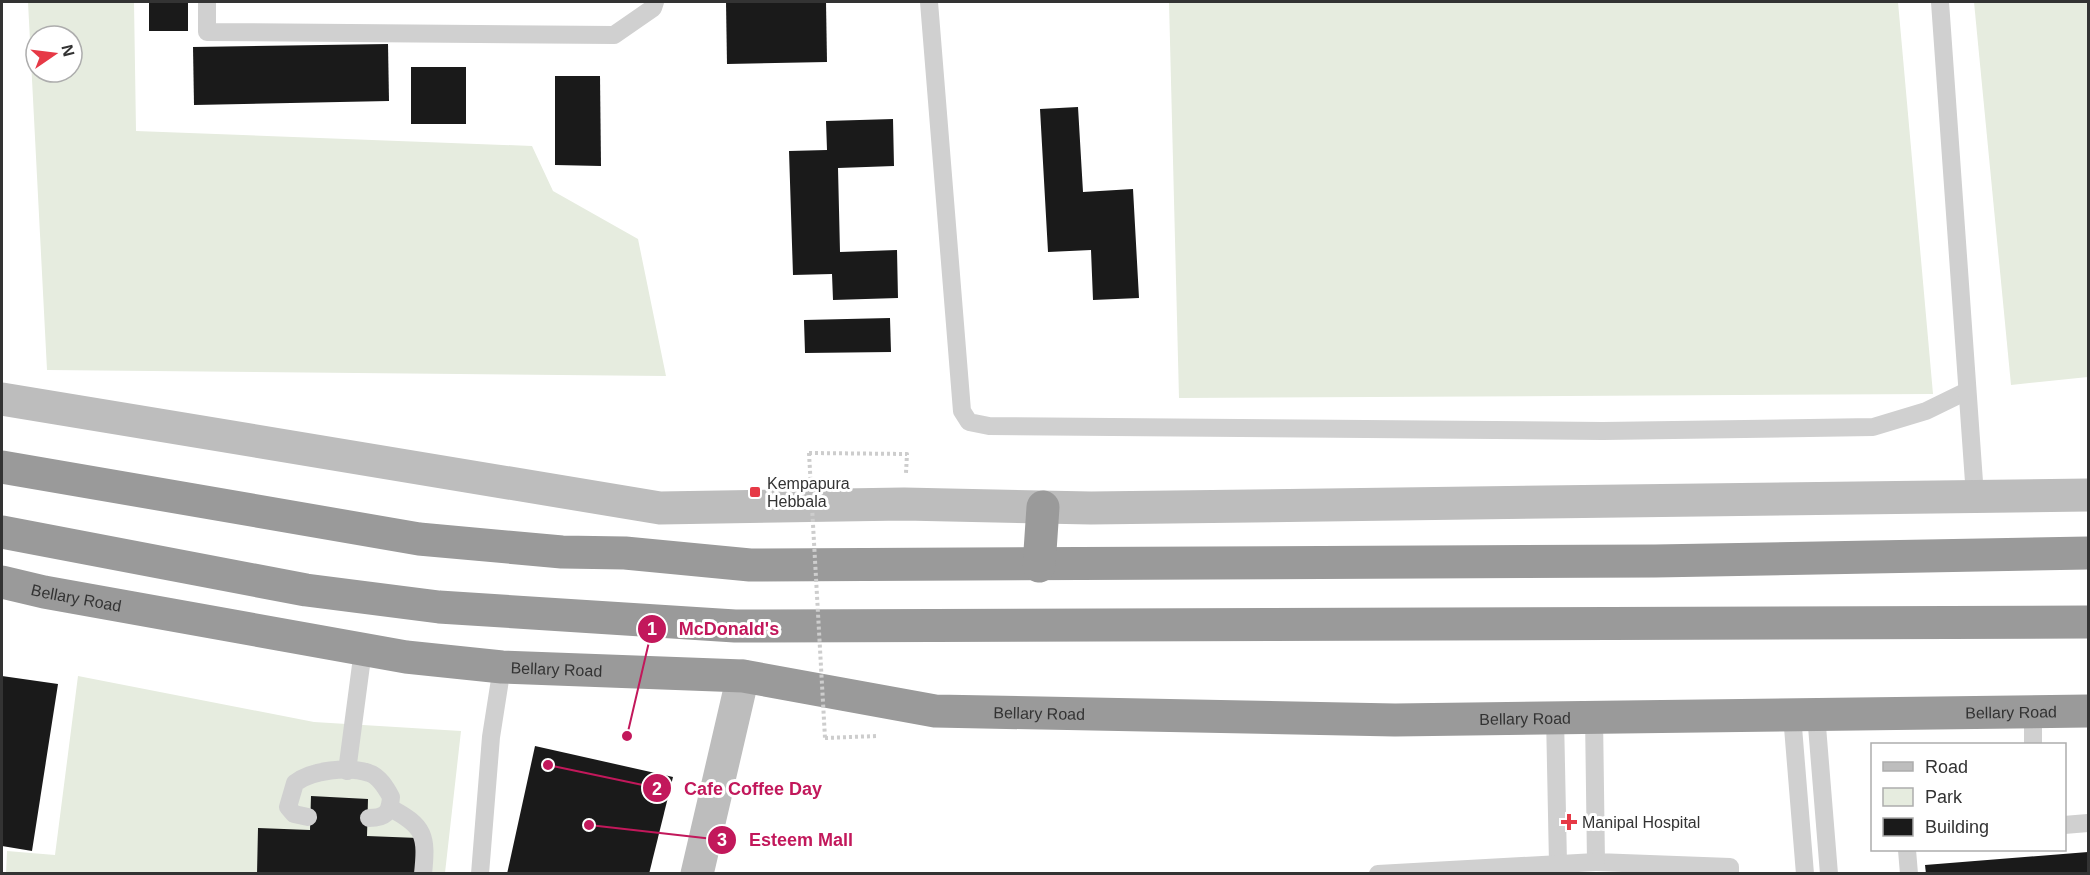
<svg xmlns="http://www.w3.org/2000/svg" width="2090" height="875" font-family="Arial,sans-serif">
  <rect width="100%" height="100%" fill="#fff"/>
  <!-- green -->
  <g fill="#e6ecdf" fill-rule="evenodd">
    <path d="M28,2H134L136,131L532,146L553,191L638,239L666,376L47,370ZM36,36H72V72H36Z"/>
    <path d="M1169,2H1898L1933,394L1179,398Z"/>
    <path d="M1974,2H2088V377L2011,385Z"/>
    <path d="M78,676L314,722L461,731L445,873L6,874L7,851L55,855Z"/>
  </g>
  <!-- building -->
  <g fill="#1a1a1a">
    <rect x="149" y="2" width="39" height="29"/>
    <path d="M726,2H826L827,62L727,64Z"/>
    <path d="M388,44L389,101L194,105L193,47Z"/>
    <rect x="411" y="67" width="55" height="57"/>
    <path d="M555,76H600L601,166L555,165Z"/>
    <path d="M1078,107L1083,192L1133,189L1139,298L1093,300L1091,250L1048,252L1040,109Z"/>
    <path d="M893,119L894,166L838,168L840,252L897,250L898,298L833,300L832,274L793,275L789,151L827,150L826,121Z"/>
    <path d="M890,318L891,352L805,353L804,320Z"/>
    <path d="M2,676L58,684L32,851L2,846Z"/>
    <path d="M535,746L673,777L649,874H507Z"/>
    <path d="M311,796L368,799L367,836L418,838L417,874H257L258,828L310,830Z"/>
    <path d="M2088,852V874H1926L1925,865Z"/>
  </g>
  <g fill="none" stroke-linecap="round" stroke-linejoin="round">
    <!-- path -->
    <g stroke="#cdcdcd" stroke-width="4" stroke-dasharray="3 3" stroke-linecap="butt">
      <path d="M809,453L907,454L906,473"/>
      <path d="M825,738L877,736"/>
    </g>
    <!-- lane -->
    <g stroke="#d0d0d0" stroke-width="18">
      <path d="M207,2V32L614,35L653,8L655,2"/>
      <path d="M929,2L962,411L969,422L989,426L1603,431L1873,427L1926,411L1967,391"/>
      <path d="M1940,2L1975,496"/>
      <path d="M2033,712V744"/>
      <path d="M1816,714L1829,874"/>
      <path d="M1792,715L1805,874"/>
      <path d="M1555,716L1558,864"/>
      <path d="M1594,716L1596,862L1730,867V874"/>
      <path d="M347,771L363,650"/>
      <path d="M390,808C425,826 427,836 423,874"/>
      <path d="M308,817L294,814L288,807L295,783C311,770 349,766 369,773C379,776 386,788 391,797C390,813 385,818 369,818"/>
      <path d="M2064,825L2088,823"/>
      <path d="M1907,850L1909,874"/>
      <path d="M480,874L491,737L502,667"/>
      <path d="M1378,874L1596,862"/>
    </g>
    <!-- secondary -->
    <g stroke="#bdbdbd" stroke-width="33">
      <path d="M2,399L660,508L904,504L1091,508L2088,495"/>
      <path d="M697,874L743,676"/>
    </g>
    <!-- highway -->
    <g stroke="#9a9a9a" stroke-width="33">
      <path d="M2,467L419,539L562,552L625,553L750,565L1655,561L2088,553"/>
      <path d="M2,532L306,590L439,607L735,626L2088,622"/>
      <path d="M1039,566L1043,507"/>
      <path id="s1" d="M2,582L44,592L406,657L502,667L743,676L935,711L1395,720L2088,711"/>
    </g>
    <!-- path-bridge -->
    <path stroke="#cdcdcd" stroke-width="4" stroke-dasharray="3 3" stroke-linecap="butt" d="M809,453L825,738"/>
  </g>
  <!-- markers -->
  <g fill="#e63946" stroke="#fff" stroke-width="2">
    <rect x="749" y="486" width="12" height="12" rx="3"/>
    <path d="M1566 813h6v6h6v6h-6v6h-6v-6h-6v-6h6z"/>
  </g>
  <g text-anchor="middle" stroke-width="6" stroke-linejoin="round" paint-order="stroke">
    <!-- poi labels -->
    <g font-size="16" fill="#333" stroke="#fff" text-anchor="start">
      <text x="767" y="489">Kempapura<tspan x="767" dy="18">Hebbala</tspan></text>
      <text x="1582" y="828">Manipal Hospital</text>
    </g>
    <!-- street labels -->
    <g font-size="16" fill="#333" stroke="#fff">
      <text dy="6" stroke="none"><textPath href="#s1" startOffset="76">Bellary Road</textPath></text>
      <text dy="6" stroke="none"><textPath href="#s1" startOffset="562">Bellary Road</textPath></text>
      <text dy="6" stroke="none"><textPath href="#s1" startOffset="2020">Bellary Road</textPath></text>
      <text dy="6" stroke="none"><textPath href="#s1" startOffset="1048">Bellary Road</textPath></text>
      <text dy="6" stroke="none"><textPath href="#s1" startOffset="1534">Bellary Road</textPath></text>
    </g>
  </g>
  <!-- callouts -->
  <path fill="none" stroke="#c2185b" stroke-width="2" d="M627 736L652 629M548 765L657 788M589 825L722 840"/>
  <g fill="#c2185b" stroke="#fff" stroke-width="2">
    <circle cx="627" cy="736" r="6"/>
    <circle cx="548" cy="765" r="6"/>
    <circle cx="589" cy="825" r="6"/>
    <circle cx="652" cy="629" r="15"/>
    <circle cx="657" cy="788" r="15"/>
    <circle cx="722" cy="840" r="15"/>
  </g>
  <g font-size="18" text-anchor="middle" font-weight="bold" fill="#fff">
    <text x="652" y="635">1</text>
    <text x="657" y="795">2</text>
    <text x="722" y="846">3</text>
  </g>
  <g font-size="18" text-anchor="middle" font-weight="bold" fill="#c2185b" stroke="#fff" stroke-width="6" stroke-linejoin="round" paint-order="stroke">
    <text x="729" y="635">McDonald's</text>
    <text x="753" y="795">Cafe Coffee Day</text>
    <text x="801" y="846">Esteem Mall</text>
  </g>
  <!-- border -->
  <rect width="2090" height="875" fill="none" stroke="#333333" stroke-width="6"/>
  <!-- legend -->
  <rect x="1871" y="743" width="195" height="108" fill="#ffffff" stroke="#adadad" stroke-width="1.5"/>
  <rect x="1883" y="762" width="30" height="9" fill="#bdbdbd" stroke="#adadad" stroke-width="1.5"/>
  <text x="1925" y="773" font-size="18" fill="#333333">Road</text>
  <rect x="1883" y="788" width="30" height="18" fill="#e6ecdf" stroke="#adadad" stroke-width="1.5"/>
  <text x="1925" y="803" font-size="18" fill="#333333">Park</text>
  <rect x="1883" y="818" width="30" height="18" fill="#1a1a1a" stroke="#adadad" stroke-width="1.5"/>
  <text x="1925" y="833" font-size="18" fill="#333333">Building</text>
  <!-- north arrow -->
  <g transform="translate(54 54) rotate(76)"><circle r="28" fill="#ffffff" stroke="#adadad" stroke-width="1.5"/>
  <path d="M0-4.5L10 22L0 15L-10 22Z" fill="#e63946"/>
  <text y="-9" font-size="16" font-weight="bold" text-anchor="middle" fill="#333333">N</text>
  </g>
</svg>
